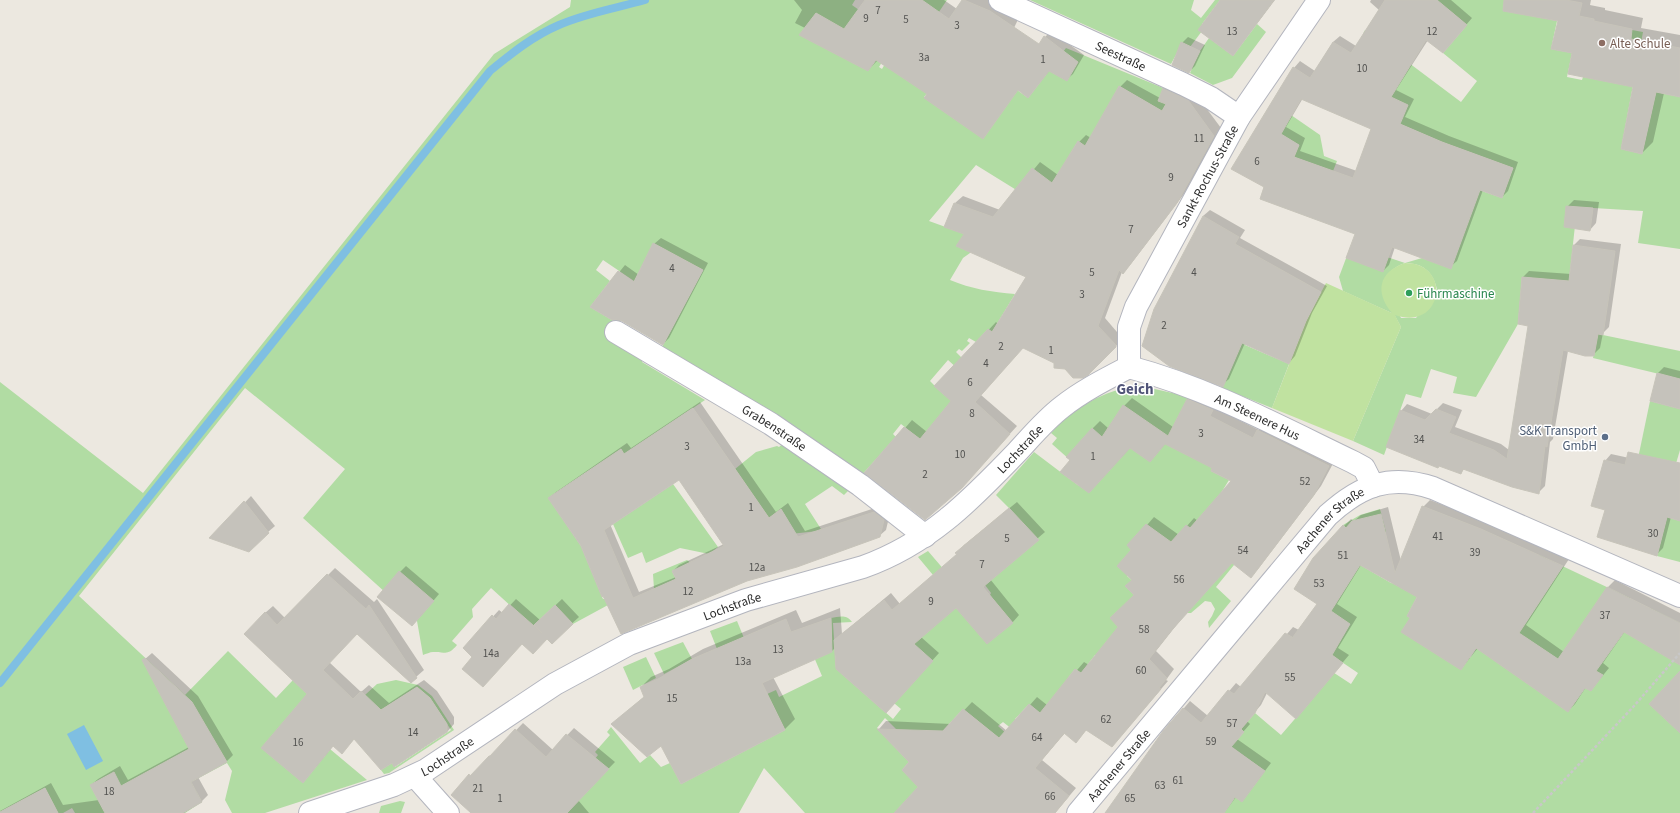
<svg xmlns="http://www.w3.org/2000/svg" width="1680" height="813" font-family="'Source Sans 3',sans-serif">
  <rect width="100%" height="100%" fill="#ece8e0"/>
  <!-- green -->
  <g fill="#b1dca3" fill-rule="evenodd">
    <path d="M571,0H855L852,5L859,10L865,0H893L882,62L879,67L882,69L922,0H947L922,37L1009,84L1028,98L1066,48L1173,92L1162,111L1119,86L1088,148L1078,141L1058,175L1036,202L976,165L929,221L976,238L970,253L963,258L950,280C971,289 992,292 1015,294L992,332L988,329L976,342L969,338L967,341L970,343L962,351L959,349L956,352L965,361L958,369L948,360L930,381L940,391L970,398L926,444L901,424L893,434L896,437L859,478L661,349L703,270L654,244L634,281L603,260L596,270L610,281L590,307L620,325L642,360V362L705,400L552,503L581,546L603,599H605L608,605L573,624L555,605L533,626L491,588L472,609L473,617L452,641L457,645C447,657 445,651 433,652C430,652 426,654 423,655L417,621L303,518L345,469L245,388L79,596L185,695L228,651L276,698L293,680L329,714L312,734L367,780L265,813H232L225,800L232,771L227,763L191,782L202,802L185,813H75L72,808L63,813H58L45,788L21,801L27,813H0V382L143,493L494,54L570,7ZM937,81L946,113L924,97Z"/>
    <path d="M1030,0H1194L1191,10L1201,18L1215,0H1220L1202,24L1205,27L1190,47L1179,49L1171,64Z"/>
    <path d="M1424,0H1542L1539,17L1557,21L1551,49L1572,53L1567,77L1582,80L1583,77L1632,30L1643,32L1621,149L1642,154L1656,92L1680,97V249L1638,243L1643,211L1577,207L1569,281L1522,277L1518,324L1476,397L1453,393L1457,377L1431,369L1421,398L1406,394L1384,455L1353,441L1401,327L1394,314L1343,291L1339,277L1351,245L1405,263L1422,258L1479,190L1502,198L1513,168L1442,142L1347,101L1385,47L1363,34L1365,30L1461,102L1477,81L1443,53L1467,25L1448,9L1440,18ZM1405,263C1423,263 1433,272 1437,289L1416,318H1401L1383,282C1388,272 1394,267 1405,263Z"/>
    <path d="M1257,24L1266,32L1232,78L1213,85L1190,73L1200,51L1209,38L1233,56Z"/>
    <path d="M1291,115L1320,135L1324,156L1337,161L1333,171L1294,157L1299,145L1280,134Z"/>
    <path d="M1598,334L1680,351V379L1593,358Z"/>
    <path d="M1242,341L1246,342L1245,345L1289,364L1272,408L1222,388Z"/>
    <path d="M1137,385L1190,397L1186,404L1217,459L1211,471L1229,480L1221,493L1234,565L1216,587L1231,601L1209,628L1208,622L1212,616L1215,609L1211,602L1205,601L1191,613H1186L1136,566L1127,576L1137,585L1152,610L1133,642L1108,666L1095,655L1081,673L1075,669L1068,678L1055,726L1029,704L1015,719L1022,726L1017,733L1003,722L998,726L1009,736L1004,742L963,709L921,754L885,718L877,728L909,762L902,770L926,793L915,791L899,808L905,813H805L764,768L739,813H552L598,755L595,752L610,735L607,732L611,727L640,763L650,755L661,767L670,763L681,784L785,730L767,694L776,690L779,697L822,676L811,650L832,643L831,618C839,617 846,614 852,622L833,623L836,668H841L842,674L893,719L901,709L888,698L892,636L933,575L918,557L928,551L999,634L1012,623L990,595L991,593L985,585L1009,508L996,495L1034,452L1079,486L1088,476L1052,444L1057,438L1051,433C1074,407 1104,391 1137,385Z"/>
    <path d="M1650,401L1680,409V450L1672,477L1636,468Z"/>
    <path d="M786,441L852,487L844,495L832,486L805,504L821,529L818,531L781,535L765,534L787,519L781,509L769,518L735,469L756,452L777,446L779,447Z"/>
    <path d="M673,484L718,547L709,554L680,548L646,563L642,552L628,558L613,524Z"/>
    <path d="M1380,509L1386,532L1372,552L1343,525L1360,515Z"/>
    <path d="M1667,517L1680,521V562L1657,556Z"/>
    <path d="M1539,555L1630,598L1629,600L1649,610L1650,608L1680,623V813H1224L1234,799L1221,789L1265,771L1231,746L1244,732L1241,729L1255,713L1281,735L1331,677L1322,665L1351,684L1358,673L1330,654L1346,631L1332,622L1326,608L1350,579L1360,565L1391,583L1421,589L1407,616L1470,658Z"/>
    <path d="M687,560L691,563L672,571L676,579L654,589L653,574Z"/>
    <path d="M737,621L744,638L717,649L710,631Z"/>
    <path d="M683,642L692,659L664,674L654,653Z"/>
    <path d="M646,657L656,678L633,690L623,667Z"/>
    <path d="M396,680L418,685L432,696L454,730L389,773L384,774L381,770L392,763L395,767L451,730L430,698L417,687L371,716L365,695L377,684Z"/>
    <path d="M400,801L405,802L401,813H379L381,806Z"/>
  </g>
  <!-- pitch -->
  <path fill="#c0e2a0" d="M1405,263C1453,263 1443,332 1395,315L1401,327L1353,441L1272,408L1306,321L1326,283L1392,313C1375,293 1378,272 1405,263Z"/>
  <!-- water -->
  <path fill="#7fbfe2" d="M84,725L103,761L86,770L67,734Z"/>
  <!-- shadow -->
  <g fill="#0003" fill-rule="evenodd">
    <path d="M794,0H944L957,9L963,0H1001L1022,11L973,115L928,94L878,60L868,70L805,28L795,23L802,10Z"/>
    <path d="M1221,0H1275L1233,55Z"/>
    <path d="M1371,0H1451L1472,18L1443,52L1428,40L1396,90L1414,99L1405,117L1449,136L1518,162L1508,191L1502,197L1483,190L1457,261L1450,267L1395,247L1389,265L1383,271L1356,233L1261,198L1294,68L1300,61L1315,71L1333,42L1340,36L1356,46L1379,10L1370,2ZM1303,98L1372,128L1357,171L1300,151L1305,138L1286,127Z"/>
    <path d="M1543,0H1591L1590,5L1605,8V10L1643,18L1641,28L1680,35V96L1664,93L1653,142L1642,153L1634,86L1573,52L1559,20Z"/>
    <path d="M1051,31L1084,55L1073,74L1066,80L1050,70L1028,96L1045,37Z"/>
    <path d="M1188,37L1205,45L1195,66L1189,72L1182,43Z"/>
    <path d="M1127,80L1160,98L1164,89L1171,82L1195,93L1221,128L1184,194L1130,265L1123,273L1122,272L1105,318L1123,339L1087,374L1065,368L1023,347L981,395L1017,426L969,479L866,473L912,420L927,432L952,401L936,386L996,322L998,324L1027,276L965,234L946,226L955,203L963,196L1000,210L1040,162L1058,175L1079,142L1086,135L1091,138L1120,87Z"/>
    <path d="M1574,200L1599,202L1596,223L1590,230L1567,207Z"/>
    <path d="M1210,210L1245,230L1240,238L1327,286L1312,313L1295,356L1289,363L1245,343L1229,379L1222,385L1203,216Z"/>
    <path d="M661,238L708,263L669,338L663,344L623,320L591,307L625,265L639,275L654,244Z"/>
    <path d="M1580,239L1621,244L1609,327L1603,333L1600,348L1593,355L1568,351L1553,439L1550,442L1545,486L1539,492L1465,468L1461,473L1401,411L1407,404L1432,414L1443,403L1462,410L1455,427L1501,444L1509,450L1529,325L1523,277L1529,271L1571,274L1574,245Z"/>
    <path d="M1664,367L1680,371V408L1658,373Z"/>
    <path d="M1195,392L1217,409L1259,430L1266,423L1336,458L1321,486L1258,569L1251,576L1232,562L1190,608L1156,651L1174,669L1166,680L1168,681L1119,738L1087,729L1076,742L1065,733L1042,760L1076,788L1055,813H899L920,787L911,762L879,729L886,721L951,724L972,702L1007,731L1037,697L1047,705L1084,662L1089,665L1119,627L1136,594L1133,579V550L1147,525L1154,517L1179,535L1194,518L1198,521L1233,481L1214,468L1166,443L1150,461L1131,447L1089,492L1071,460L1092,429L1100,421L1108,428L1124,406L1132,398L1173,427L1188,400Z"/>
    <path d="M700,402L776,512L788,503L805,531L881,506L890,513L886,530L879,536L747,580L621,633L582,545L549,498L556,492L627,443L631,448ZM679,479L724,544L679,565L673,571L676,577L639,592L610,524Z"/>
    <path d="M1611,454L1680,469V520L1671,517L1663,548L1657,554L1606,509L1605,461Z"/>
    <path d="M251,496L275,526L268,532L211,538Z"/>
    <path d="M1430,500L1488,522L1569,559L1526,625L1564,652L1608,587L1615,580L1680,613V646L1625,631L1603,663L1609,668L1591,690L1586,687L1575,704L1568,711L1478,648L1461,669L1411,618L1418,597L1361,565L1337,604L1357,617L1338,648L1349,655L1303,710L1267,693L1261,705L1247,721L1250,724L1237,739L1271,763L1242,801L1236,797L1224,813H1109L1164,732L1190,701L1208,716L1236,683L1241,687L1293,627L1299,630L1319,603L1344,526L1351,519L1354,521L1361,515L1388,507L1401,561L1423,507Z"/>
    <path d="M1017,502L1045,532L990,579L1019,615L1012,623L957,606L921,637L939,653L893,704L836,647L832,651L773,677L795,719L785,729L681,783L661,744L612,724L645,696L641,687L651,677L669,669L703,649L796,610L802,623L840,608L842,634L891,593L900,604L958,554L957,553L964,545Z"/>
    <path d="M406,566L439,594L418,619L400,572Z"/>
    <path d="M335,568L374,602L377,599L424,670L416,677L357,632L329,662L361,692L369,685L389,703L424,680L437,691L454,717V724L447,732L355,738L342,752L334,745L310,774L308,694L265,613L273,606L285,618Z"/>
    <path d="M516,599L540,620L562,599L579,617L552,642L547,638L522,643L474,657L464,648L499,610L503,613Z"/>
    <path d="M152,653L198,696L233,755L226,762L198,777L208,795L201,802L184,813H0V811L51,783L63,805L99,800L91,785L98,779L120,766L128,780L189,747L144,660Z"/>
    <path d="M523,723L553,750L574,728L615,762L578,800L589,813H483L459,789Z"/>
  </g>
  <g fill="none" stroke-linecap="round" stroke-linejoin="round">
    <!-- stream -->
    <path stroke="#7fbfe2" stroke-width="8" d="M0,683L490,71C512,53 533,36 559,25C586,13 617,8 645,0"/>
  </g>
  <!-- building -->
  <g fill="#c5c2bb" stroke="#c7c4ba" fill-rule="evenodd">
    <path d="M865,0H922L949,19L962,0H964L990,11L1039,44L1044,36L1078,62L1067,81L1049,71L1028,98L1018,90L983,139L924,98L927,94L876,60L868,71L799,35L816,13L844,29Z"/>
    <path d="M1220,0H1274L1233,56L1198,30Z"/>
    <path d="M1385,0H1437L1467,25L1443,53L1426,40L1391,97L1408,105L1400,124L1442,142L1513,168L1502,198L1480,190L1451,269L1392,247L1383,272L1346,258L1355,234L1260,199L1264,187L1231,169L1293,67L1310,78L1333,42L1351,53ZM1301,99L1371,129L1353,178L1294,157L1299,145L1281,134Z"/>
    <path d="M1504,0H1566L1582,3L1579,16L1594,19V21L1632,29L1631,39L1680,48V97L1656,92L1642,154L1621,149L1633,87L1568,74L1572,53L1551,49L1558,21L1503,11Z"/>
    <path d="M1181,42L1200,51L1189,73L1172,65Z"/>
    <path d="M1119,86L1162,111L1166,104L1158,101L1163,88L1188,100L1214,136L1177,203L1123,274L1119,270L1098,326L1116,345V347L1088,375L1083,378H1073L1065,369L1054,368V363L1023,348L975,402L1010,434L962,488L925,520L864,473L904,427L920,439L951,401L934,386L988,329L992,332L1026,277L956,246L964,234L944,227L954,203L993,217L1032,168L1052,183L1078,141L1085,146Z"/>
    <path d="M1566,206L1593,208L1590,231L1564,227Z"/>
    <path d="M1203,216L1239,237L1235,244L1321,292L1306,321L1289,364L1242,343L1223,387L1169,366L1142,346L1154,309Z"/>
    <path d="M653,243L703,270L663,345L622,321L617,320H612L590,307L618,271L634,282Z"/>
    <path d="M1573,245L1615,251L1610,288L1603,335L1598,334L1594,356H1585L1563,350L1547,447L1545,446L1539,494L1512,487L1463,469L1461,474L1439,466L1438,468L1386,447L1400,410L1425,420L1436,409L1456,417L1449,433L1494,450L1507,459L1528,326L1518,324L1522,277L1569,281Z"/>
    <path d="M1657,373L1680,379V409L1650,401Z"/>
    <path d="M1187,399L1213,410L1210,416L1253,438L1257,430L1329,466L1314,495L1251,578L1232,563L1171,631L1149,659L1167,678L1159,688L1161,689L1112,747L1086,730L1076,743L1064,733L1050,750L1035,768L1069,796L1055,813H894L918,787L902,770L909,762L877,729L943,731L963,709L999,738L1029,704L1040,713L1075,669L1081,673L1118,627L1110,618L1134,595L1125,586L1132,580L1117,566L1131,550L1127,545L1146,524L1171,542L1186,525L1190,528L1231,481L1211,471L1212,468L1165,444L1150,462L1130,448L1089,493L1060,472L1070,460L1066,457L1092,428L1102,437L1123,405L1168,436Z"/>
    <path d="M693,408L769,518L781,509L798,537L874,512L884,520L880,537L797,567L747,581L621,634L603,596L602,597L581,546L548,498L621,449L624,454ZM679,480L724,546L672,571L676,579L633,598L604,530Z"/>
    <path d="M1628,452L1680,463V521L1667,517L1657,556L1597,537L1605,510L1591,506L1604,460L1625,465Z"/>
    <path d="M244,501L269,533L249,552L209,538Z"/>
    <path d="M1422,506L1481,529L1563,566L1519,633L1558,659L1607,587L1680,623V665L1624,632L1596,671L1603,675L1591,691L1585,688L1568,712L1476,648L1461,670L1401,632L1410,618L1407,616L1417,597L1360,565L1331,611L1350,624L1332,655L1343,663L1296,719L1265,692L1255,713L1241,729L1244,732L1231,747L1265,771L1242,802L1235,797L1224,813H1105L1163,731L1183,708L1201,723L1228,690L1234,694L1285,633L1292,637L1290,641L1317,604L1294,589L1313,558L1343,525L1346,528L1352,521L1381,514L1395,573Z"/>
    <path d="M1009,508L1039,540L983,587L1013,623L987,644L956,608L914,644L933,661L886,713L836,669L834,640L884,600L892,610L957,554L955,553Z"/>
    <path d="M399,571L434,601L412,626L377,597Z"/>
    <path d="M327,574L366,609L369,605L417,678L411,683L357,634L323,670L353,699L361,691L381,710L417,687L430,698L447,724V732L394,767L392,763L381,770L354,739L342,754L333,746L303,783L261,748L307,694L244,634L265,612L277,625Z"/>
    <path d="M509,604L542,633L534,625L555,605L573,624L552,644L547,639L533,654L522,644L483,687L462,669L472,657L463,648L492,615L496,619Z"/>
    <path d="M831,618L832,652L762,683L785,730L681,784L661,746L647,757L611,724L644,697L640,687L658,679L692,659L786,619L791,632Z"/>
    <path d="M145,658L192,702L227,762L191,782L202,802L183,813H105L90,785L114,772L121,786L189,749L142,660Z"/>
    <path d="M1680,671V733L1649,704Z"/>
    <path d="M515,729L546,757L566,734L609,769L567,813H471L451,795L469,774L470,776L489,756H490Z"/>
    <path d="M45,788L58,813H0V812Z"/>
  </g>
  <g fill="none" stroke-linecap="round" stroke-linejoin="round">
    <defs>
      <g id="minor">
        <path id="s1" d="M1000,0L1183,84L1211,98L1239,117"/>
        <path id="s2" d="M616,332L771,424L860,485L925,536"/>
        <path id="s3" d="M1129,367V327L1136,307L1239,117L1319,0"/>
        <path id="s4" d="M1129,367C1208,388 1280,427 1353,462L1364,468L1373,486"/>
        <path d="M415,776L448,813"/>
        <path id="s5" d="M310,813L394,785L426,770L555,684L629,644L746,600L863,567C928,544 970,501 1017,452C1031,437 1045,420 1062,407C1082,391 1106,379 1129,367"/>
        <path id="s6" d="M1078,813L1328,515C1361,485 1390,474 1433,488L1680,596"/>
      </g>
    </defs>
    <!-- minor casing -->
    <use href="#minor" stroke="#b3b5be" stroke-width="24"/>
    <!-- path -->
    <path stroke="#c8c8c8" stroke-width="2.5" stroke-dasharray="3 2" stroke-linecap="butt" d="M1533,813L1634,706L1680,653"/>
    <!-- minor -->
    <use href="#minor" stroke="#fff" stroke-width="22"/>
  </g>
  <!-- markers -->
  <circle fill="#8d6e63" stroke="#fff" stroke-width="1.5" cx="1602" cy="43" r="4"/>
  <circle fill="#2e9e5b" stroke="#fff" stroke-width="1.5" cx="1409" cy="293" r="4"/>
  <circle fill="#5c6f8a" stroke="#fff" stroke-width="1.5" cx="1605" cy="437" r="4"/>
  <g text-anchor="middle" stroke-width="3" stroke-linejoin="round" paint-order="stroke">
    <!-- number labels -->
    <g font-size="11" fill="#525250">
      <text x="878" y="14">7</text>
      <text x="866" y="22">9</text>
      <text x="906" y="23">5</text>
      <text x="957" y="29">3</text>
      <text x="1232" y="35">13</text>
      <text x="1432" y="35">12</text>
      <text x="924" y="61">3a</text>
      <text x="1043" y="63">1</text>
      <text x="1362" y="72">10</text>
      <text x="1199" y="142">11</text>
      <text x="1257" y="165">6</text>
      <text x="1171" y="181">9</text>
      <text x="1131" y="233">7</text>
      <text x="672" y="272">4</text>
      <text x="1092" y="276">5</text>
      <text x="1194" y="276">4</text>
      <text x="1082" y="298">3</text>
      <text x="1164" y="329">2</text>
      <text x="1001" y="350">2</text>
      <text x="1051" y="354">1</text>
      <text x="986" y="367">4</text>
      <text x="970" y="386">6</text>
      <text x="972" y="417">8</text>
      <text x="1201" y="437">3</text>
      <text x="1419" y="443">34</text>
      <text x="687" y="450">3</text>
      <text x="960" y="458">10</text>
      <text x="1093" y="460">1</text>
      <text x="925" y="478">2</text>
      <text x="1305" y="485">52</text>
      <text x="751" y="511">1</text>
      <text x="1653" y="537">30</text>
      <text x="1438" y="540">41</text>
      <text x="1007" y="542">5</text>
      <text x="1243" y="554">54</text>
      <text x="1475" y="556">39</text>
      <text x="1343" y="559">51</text>
      <text x="982" y="568">7</text>
      <text x="757" y="571">12a</text>
      <text x="1179" y="583">56</text>
      <text x="1319" y="587">53</text>
      <text x="688" y="595">12</text>
      <text x="931" y="605">9</text>
      <text x="1605" y="619">37</text>
      <text x="1144" y="633">58</text>
      <text x="778" y="653">13</text>
      <text x="491" y="657">14a</text>
      <text x="743" y="665">13a</text>
      <text x="1141" y="674">60</text>
      <text x="1290" y="681">55</text>
      <text x="672" y="702">15</text>
      <text x="1106" y="723">62</text>
      <text x="1232" y="727">57</text>
      <text x="413" y="736">14</text>
      <text x="1037" y="741">64</text>
      <text x="1211" y="745">59</text>
      <text x="298" y="746">16</text>
      <text x="1178" y="784">61</text>
      <text x="1160" y="789">63</text>
      <text x="478" y="792">21</text>
      <text x="109" y="795">18</text>
      <text x="1050" y="800">66</text>
      <text x="500" y="802">1</text>
      <text x="1130" y="802">65</text>
    </g>
    <!-- education labels -->
    <g font-size="13" fill="#785e54" stroke="#fff" text-anchor="start">
      <text x="1610" y="48">Alte Schule</text>
    </g>
    <!-- street labels -->
    <g font-size="13" fill="#2c2c2c" stroke="#fff">
      <text dy="5" stroke="none"><textPath href="#s1" startOffset="133">Seestraße</textPath></text>
      <text dy="5" stroke="none"><textPath href="#s3" startOffset="210">Sankt-Rochus-Straße</textPath></text>
      <text dy="5" stroke="none"><textPath href="#s4" startOffset="138">Am Steenere Hus</textPath></text>
      <text dy="5" stroke="none"><textPath href="#s2" startOffset="185">Grabenstraße</textPath></text>
      <text dy="5" stroke="none"><textPath href="#s5" startOffset="808">Lochstraße</textPath></text>
      <text dy="5" stroke="none"><textPath href="#s6" startOffset="387">Aachener Straße</textPath></text>
      <text dy="5" stroke="none"><textPath href="#s5" startOffset="473">Lochstraße</textPath></text>
      <text dy="5" stroke="none"><textPath href="#s5" startOffset="149">Lochstraße</textPath></text>
      <text dy="5" stroke="none"><textPath href="#s6" startOffset="63">Aachener Straße</textPath></text>
    </g>
    <!-- leisure labels -->
    <g font-size="13" fill="#27864d" stroke="#fff" text-anchor="start">
      <text x="1417" y="298">Führmaschine</text>
    </g>
    <!-- service labels -->
    <g font-size="13" fill="#4e5e75" stroke="#fff" text-anchor="end">
      <text x="1597" y="435">S&amp;K Transport<tspan x="1597" dy="15">GmbH</tspan></text>
    </g>
    <!-- quarter labels -->
    <g font-size="15" font-weight="bold" fill="#515578" stroke="#fff">
      <text x="1135" y="394">Geich</text>
    </g>
  </g>
</svg>
